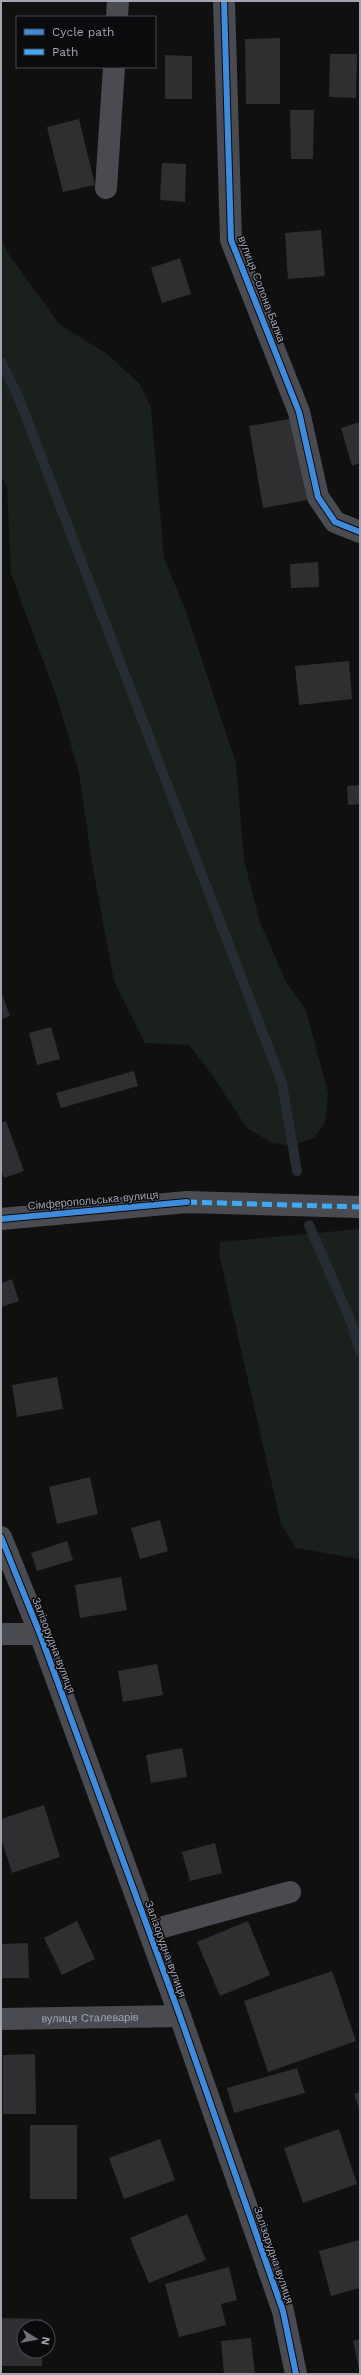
<svg xmlns="http://www.w3.org/2000/svg" width="361" height="2375" font-family="'Work Sans',sans-serif">
  <rect width="100%" height="100%" fill="#101010"/>
  <!-- green -->
  <g fill="#1a201b">
    <path d="M1,237L8,253L59,324L107,354L139,383L151,407L164,558L185,609L236,763L244,860L260,922L286,982L306,1010L328,1093L325,1122L315,1137L291,1146L272,1143L247,1128L210,1072L189,1045L145,1043L114,981L92,863L79,772L58,701L11,574L7,486L1,476Z"/>
    <path d="M360,1229V1558H354L296,1548L281,1524L219,1253L220,1242Z"/>
  </g>
  <g fill="none" stroke-linecap="round" stroke-linejoin="round">
    <!-- stream -->
    <g stroke="#262c33" stroke-width="10">
      <path d="M1,362L18,396L282,1083L297,1171"/>
      <path d="M309,1225L352,1324L360,1351"/>
    </g>
  </g>
  <!-- building -->
  <g fill="#2f2f31">
    <path d="M280,38V104H246L245,39Z"/>
    <path d="M330,54H357L356,98L329,97Z"/>
    <path d="M165,55L192,56V99H165Z"/>
    <path d="M290,110H314L313,159H291Z"/>
    <path d="M79,119L95,185L63,192L47,127Z"/>
    <path d="M162,163L186,164L185,202L160,200Z"/>
    <path d="M321,230L325,276L288,279L285,233Z"/>
    <path d="M180,258L191,294L162,303L151,268Z"/>
    <path d="M295,418L308,500L263,508L249,426Z"/>
    <path d="M360,422V463L352,466L341,428Z"/>
    <path d="M318,562L319,587L291,588L290,564Z"/>
    <path d="M349,661L352,699L299,705L295,666Z"/>
    <path d="M360,785V804L348,805L347,786Z"/>
    <path d="M1,991L10,1016L1,1019Z"/>
    <path d="M51,1027L60,1059L37,1065L29,1033Z"/>
    <path d="M134,1071L138,1086L61,1108L56,1093Z"/>
    <path d="M6,1121L24,1171L4,1178L1,1170V1123Z"/>
    <path d="M12,1279L19,1301L1,1307V1283Z"/>
    <path d="M57,1377L63,1409L17,1417L12,1385Z"/>
    <path d="M90,1477L98,1514L57,1524L49,1487Z"/>
    <path d="M160,1520L168,1551L140,1559L131,1528Z"/>
    <path d="M67,1541L73,1560L37,1571L31,1553Z"/>
    <path d="M121,1577L127,1610L80,1618L75,1585Z"/>
    <path d="M157,1664L163,1695L123,1702L118,1671Z"/>
    <path d="M182,1748L187,1777L151,1783L146,1755Z"/>
    <path d="M44,1805L60,1857L12,1873L1,1838V1819Z"/>
    <path d="M215,1843L222,1873L190,1881L182,1852Z"/>
    <path d="M77,1921L95,1959L62,1975L44,1938Z"/>
    <path d="M248,1921L270,1975L220,1996L197,1942Z"/>
    <path d="M28,1943L29,1978H1V1944Z"/>
    <path d="M332,1971L356,2041L268,2072L244,2001Z"/>
    <path d="M35,2054L36,2114H3V2055Z"/>
    <path d="M297,2068L305,2093L234,2113L227,2088Z"/>
    <path d="M360,2092V2111L354,2094Z"/>
    <rect x="30" y="2125" width="47" height="74"/>
    <path d="M339,2129L357,2184L303,2203L284,2148Z"/>
    <path d="M160,2139L175,2180L124,2199L109,2158Z"/>
    <path d="M187,2214L206,2260L149,2283L130,2238Z"/>
    <path d="M360,2240V2288L331,2296L319,2251Z"/>
    <path d="M229,2267L237,2300L221,2304L226,2325L179,2337L165,2284Z"/>
    <path d="M1,2318L42,2319V2327H24V2351H42V2366H1Z"/>
    <path d="M251,2338L255,2374H224L221,2341Z"/>
    <path d="M360,2339V2369H359L353,2341Z"/>
  </g>
  <g fill="none" stroke-linecap="round" stroke-linejoin="round">
    <!-- minor -->
    <g stroke="#4a4b50" stroke-width="22">
      <path d="M224,1L231,240L299,412L318,497L335,522L360,532"/>
      <path d="M117,17L118,1"/>
      <path d="M106,188L114,67"/>
      <path d="M1,1219L187,1202L360,1207"/>
      <path d="M1,1537L40,1634L180,2016L283,2311L296,2374"/>
      <path d="M1,1634H40"/>
      <path d="M149,1931L290,1892"/>
      <path id="s1" d="M1,2019L180,2016"/>
    </g>
    <!-- quiet -->
    <path stroke="#3fa9f5" stroke-width="5" stroke-dasharray="10 5" stroke-linecap="butt" d="M187,1202L360,1207"/>
    <defs>
      <g id="cycleway">
        <path d="M224,1L231,240L299,412L318,497L335,522L360,532"/>
        <path d="M1,1219L187,1202"/>
        <path d="M1,1537L40,1634L180,2016L283,2311L296,2374"/>
      </g>
    </defs>
    <!-- cycleway casing -->
    <use href="#cycleway" stroke="#0b0a0c" stroke-width="8"/>
    <!-- cycleway -->
    <use href="#cycleway" stroke="#408adc" stroke-width="6"/>
  </g>
  <g text-anchor="middle" stroke-width="3" stroke-linejoin="round" paint-order="stroke">
    <!-- street labels -->
    <g font-size="11" fill="#a1a5b2" stroke="#0b0a0c">
      <text transform="translate(262 289) rotate(69)" y="4">вулиця Солона Балка</text>
      <text transform="translate(93 1200) rotate(-5)" y="4">Сімферопольська вулиця</text>
      <text transform="translate(54 1645) rotate(69)" y="4">Залізорудна вулиця</text>
      <text transform="translate(166 1949) rotate(70)" y="4">Залізорудна вулиця</text>
      <text dy="4" stroke="none"><textPath href="#s1" startOffset="89">вулиця Сталеварів</textPath></text>
      <text transform="translate(274 2255) rotate(71)" y="4">Залізорудна вулиця</text>
    </g>
  </g>
  <!-- border -->
  <rect width="361" height="2375" fill="none" stroke="#a1a5b2" stroke-width="4"/>
  <!-- legend -->
  <rect x="16" y="16" width="140" height="52" fill="#0b0a0c" stroke="#47484e"/>
  <rect x="24" y="29" width="20" height="6" fill="#408adc" stroke="#47484e"/>
  <text x="52" y="36" font-size="12" fill="#a1a5b2">Cycle path</text>
  <rect x="24" y="49" width="20" height="6" fill="#3fa9f5" stroke="#47484e"/>
  <text x="52" y="56" font-size="12" fill="#a1a5b2">Path</text>
  <!-- north arrow -->
  <g transform="translate(36 2339) rotate(101)"><circle r="19" fill="#0b0a0c" stroke="#47484e"/>
  <path d="M0-3L7 15L0 10L-7 15Z" fill="#6e7179"/>
  <text y="-6" font-size="11" font-weight="bold" text-anchor="middle" fill="#a1a5b2">N</text>
  </g>
</svg>
